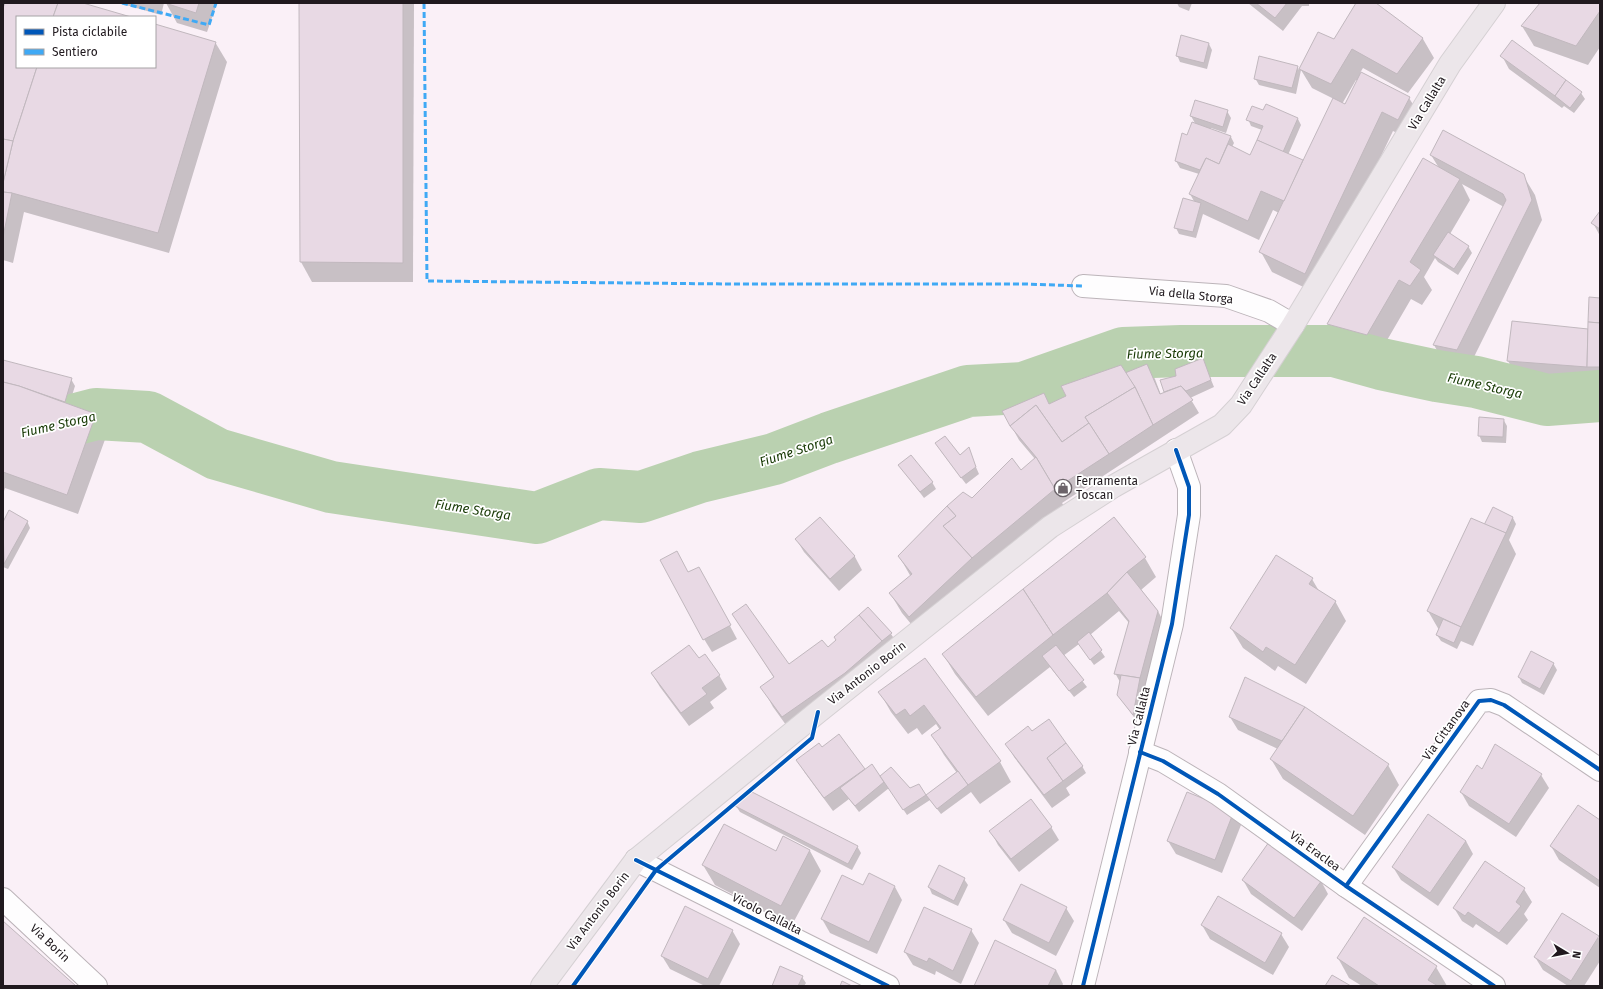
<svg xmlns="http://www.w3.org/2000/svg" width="1603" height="989" font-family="'Fira Sans',sans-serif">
  <rect width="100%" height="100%" fill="#faf0f7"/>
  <!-- shadow -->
  <g fill="#0003" fill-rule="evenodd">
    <path d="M3,3H79L127,17H17V67H155V25L215,42L227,62L169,253L24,212L13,263L3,260Z"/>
    <path d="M119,3H164L161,15Z"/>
    <path d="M166,3H217L207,32L177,23Z"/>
    <path d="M300,3H414L413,282H312L301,262Z"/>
    <path d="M1177,3H1192L1189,11L1179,7Z"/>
    <path d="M1248,3H1309V6H1302L1283,31Z"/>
    <path d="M1357,3H1375L1423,39L1434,58L1408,93L1363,68L1360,73L1409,98L1421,117L1409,139L1393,131L1316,293L1272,272L1261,252L1279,213L1273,210L1259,240L1203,214L1196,238L1179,234L1176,228L1195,203L1190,194L1199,174L1180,168L1176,161L1188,136L1196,125L1191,116L1227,111L1231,118L1226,133L1211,128V130L1231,137L1234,143L1232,147L1251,156L1262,130L1251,126L1248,119L1264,112L1298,119L1301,125L1288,155L1304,161L1334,99L1312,88L1301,70L1296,94L1259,85L1255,78L1297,66L1299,70L1318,34L1335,41ZM1356,80H1358L1346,106L1342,104Z"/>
    <path d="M1542,3H1600V47L1588,65L1534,46L1522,26Z"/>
    <path d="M1209,44L1212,50L1207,69L1180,62L1177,55Z"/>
    <path d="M1502,56L1581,93L1585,99L1574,113L1564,106L1562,108L1509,69Z"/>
    <path d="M1431,155L1523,175L1535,195L1542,220L1468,369L1445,365L1434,345L1504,207L1462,184L1470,200L1450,234L1468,246L1472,253L1458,275L1438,262L1435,258L1424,277L1432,290L1422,305L1411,299L1379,354L1339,343L1328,324L1439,168Z"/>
    <path d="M1600,213V236L1593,223Z"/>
    <path d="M1600,299V387L1519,381L1508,361L1513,322L1589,330Z"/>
    <path d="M1203,360L1214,387L1190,398L1199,413L1062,503L1066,509L921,636L902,613L890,593L911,577L899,556L936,517L963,494L972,500L1021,471L1035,459L1019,440L1003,411L1044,394L1050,405L1147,365L1155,379L1161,395L1166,393L1161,381L1178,376Z"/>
    <path d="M3,361L71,379L75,386L69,405L96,415L107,434L78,514L5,488L3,494Z"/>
    <path d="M1503,419L1507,426L1506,443L1482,442L1479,435Z"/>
    <path d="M968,449L979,474L966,484L940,450L959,456Z"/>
    <path d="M899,465L932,482L936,489L924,498Z"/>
    <path d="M10,512L27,521L30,528L8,569L3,567V524Z"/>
    <path d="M819,518L855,557L862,570L839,591L804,552L796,539Z"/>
    <path d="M1114,518L1145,558L1156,577L1141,590L1158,611L1165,625L1147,691L1142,690L1136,720L1118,695L1120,682L1115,673L1129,623L1119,611L1090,635L1105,657L1094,665L1079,644L1063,656L1087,687L1074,697L1050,667L988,716L955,674L943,654Z"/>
    <path d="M1513,518L1516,524L1509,540L1516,554L1473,646L1461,641L1457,649L1441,641L1437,635L1439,630L1428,611L1485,525Z"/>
    <path d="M1312,579L1319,591L1335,601L1346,621L1306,684L1278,666L1275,671L1243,648L1231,628Z"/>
    <path d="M706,581L737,639L712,652L704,639Z"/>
    <path d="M868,608L891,634L895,640L794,736L773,707L762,687L774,678L733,614L789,665L828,648L837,641Z"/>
    <path d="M704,656L719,675L727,689L710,702L714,708L689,726L660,687L652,674L699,659Z"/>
    <path d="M925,660L1000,762L1011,782L980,804L971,792L941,814L930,800L907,815L889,788L859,812L849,799L833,811L805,773L797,760L822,749L839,736L864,770L880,777L891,769L909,790L918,785L926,796L957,773L944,755L932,735L940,730L936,724L922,735L917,728L908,734L891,712L880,693Z"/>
    <path d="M1553,663L1557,670L1544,695L1522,683L1519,677Z"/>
    <path d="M1246,679L1305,708L1388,765L1399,785L1365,835L1283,779L1271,759L1278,749L1238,730L1230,717Z"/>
    <path d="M1007,744L1082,766L1086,773L1066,788L1070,795L1052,808L1014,757Z"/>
    <path d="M1541,775L1549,788L1516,837L1469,806L1461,792Z"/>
    <path d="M736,806L857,846L861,853L852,870L740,812Z"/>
    <path d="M1234,812L1241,825L1222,873L1176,854L1168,841Z"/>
    <path d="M1600,822V888L1559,860L1551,846Z"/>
    <path d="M1051,827L1059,840L1019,872L998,845L991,832Z"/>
    <path d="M784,837L810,851L821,871L792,925L715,885L703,865L776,852Z"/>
    <path d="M1466,841L1473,854L1438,906L1401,880L1393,867Z"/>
    <path d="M939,866L964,879L968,885L958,906L932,894L929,887Z"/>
    <path d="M1243,880L1321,881L1328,894L1302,931L1251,894Z"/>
    <path d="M1021,886L1066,908L1074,921L1056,956L1012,933L1004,920Z"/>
    <path d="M895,887L902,900L877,954L830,933L822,919Z"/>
    <path d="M1524,889L1532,902L1524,914L1528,920L1507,945L1476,924L1473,928L1462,921L1454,908Z"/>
    <path d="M1562,914L1600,939V961L1584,986H1568L1543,970L1535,957Z"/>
    <path d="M1202,925L1281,934L1289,947L1273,975L1210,939Z"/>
    <path d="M732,930L740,944L719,986H705L670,969L662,956Z"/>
    <path d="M971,930L979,943L961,984L936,971L935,975L913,965L905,952Z"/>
    <path d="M1338,958L1436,967L1447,986H1362L1349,978Z"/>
    <path d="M1056,970L1063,984L1062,986H975Z"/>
    <path d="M802,977L806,983L804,986H773Z"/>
  </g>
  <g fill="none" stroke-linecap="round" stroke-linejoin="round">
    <!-- river -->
    <path stroke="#bad1b0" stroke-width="52" d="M3,438L96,414L148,417L217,454L331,487L537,518L599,494L641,497L700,477L774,459L829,438L968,391L1023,388L1123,353L1181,351H1334L1381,364L1437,376L1476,382L1547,400L1600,396"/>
  </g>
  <!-- building -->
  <g fill="#e8d9e4" stroke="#c1b8be">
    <path d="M5,3H58L53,17H17V67H37L13,141L3,139V8Z"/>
    <path d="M58,3H83L131,17H53Z"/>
    <path d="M165,3H199L196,13Z"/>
    <path d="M299,3H403V263L300,262Z"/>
    <path d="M1256,3H1287L1275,18Z"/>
    <path d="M1356,3H1376L1423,38L1397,74L1352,49L1331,84L1299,69L1318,32L1334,39Z"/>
    <path d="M1540,3H1600V11L1576,46L1521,26Z"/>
    <path d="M155,24L216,42L158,233L12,193L3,192V183L13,141L37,67H155Z"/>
    <path d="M1181,35L1209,43L1204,63L1176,56Z"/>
    <path d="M1512,40L1566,80L1555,96L1500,56Z"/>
    <path d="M1259,56L1298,66L1292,88L1254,79Z"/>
    <path d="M1361,72L1410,97L1398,120L1382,112L1305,274L1259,252L1333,98L1345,104Z"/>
    <path d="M1566,80L1582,92L1570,108L1555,96Z"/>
    <path d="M1195,100L1228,110L1223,127L1190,116Z"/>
    <path d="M1266,104L1298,118L1283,152L1257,140L1263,126L1246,120L1252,106L1263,110Z"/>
    <path d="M1192,122L1231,136L1219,164L1206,158L1200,170L1175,161L1182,133L1187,135Z"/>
    <path d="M1443,130L1524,174L1532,200L1457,350L1433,345L1506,200L1503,194L1430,155Z"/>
    <path d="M3,139L13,141L3,183Z"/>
    <path d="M1257,140L1303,160L1284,201L1261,191L1248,221L1189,194L1206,158L1219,164L1228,144L1250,155Z"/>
    <path d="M1423,158L1460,179L1410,262L1421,270L1410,286L1399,280L1367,335L1327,324Z"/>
    <path d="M3,192L12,193L3,237Z"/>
    <path d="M1183,198L1201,203L1193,232L1174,228Z"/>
    <path d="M1600,211V229L1591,223Z"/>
    <path d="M1448,232L1469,246L1454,269L1433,255Z"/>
    <path d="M1589,297L1600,298V323L1588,322Z"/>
    <path d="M1512,321L1588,329L1587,367L1507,361Z"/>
    <path d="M1588,322L1600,323V367H1587Z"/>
    <path d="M1203,358L1211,380L1186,391L1181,386L1164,392L1160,380L1176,376L1175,369Z"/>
    <path d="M3,360L72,378L65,402L19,386L3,382Z"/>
    <path d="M1147,364L1160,394L1181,386L1193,400L1153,425L1135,387L1125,373Z"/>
    <path d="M1121,365L1135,387L1085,417L1089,423L1062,442L1036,405L1010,426L1002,411L1044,393L1049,404L1066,396L1061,386Z"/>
    <path d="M3,382L19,386L96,414L67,495L3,472Z"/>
    <path d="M1135,387L1153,425L1109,454L1085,417Z"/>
    <path d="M1036,405L1062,442L1089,423L1109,454L1055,489L1036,457L1010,426Z"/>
    <path d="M1479,417L1504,419L1503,437L1478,436Z"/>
    <path d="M945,436L960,455L969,447L976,467L961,478L935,443Z"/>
    <path d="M911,455L933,482L920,492L898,465Z"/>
    <path d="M1036,457L1055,489L972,558L943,526L956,516L947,506L963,492L972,498L1012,458L1021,470Z"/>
    <path d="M947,506L956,516L943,526L972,558L909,617L889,593L912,574L898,556Z"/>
    <path d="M1493,507L1513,517L1506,533L1484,525Z"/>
    <path d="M9,510L28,521L4,564L3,522Z"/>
    <path d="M820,517L855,556L830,579L795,539Z"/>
    <path d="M1114,517L1146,557L1127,572L1107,593L1053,635L1023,589Z"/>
    <path d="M1471,518L1506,533L1461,627L1427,611Z"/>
    <path d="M677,551L688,572L699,567L731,625L703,640L660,560Z"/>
    <path d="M1276,555L1313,578L1309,584L1336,601L1295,665L1266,647L1263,652L1230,628Z"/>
    <path d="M1127,572L1158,611L1140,678L1114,674L1129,621L1107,593Z"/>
    <path d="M1023,589L1053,635L976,697L942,654Z"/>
    <path d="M746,604L789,664L822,640L828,647L836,640L834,637L859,615L882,641L845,673L782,717L760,687L774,677L732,614Z"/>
    <path d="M868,607L892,633L882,641L859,615Z"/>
    <path d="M1443,619L1461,627L1454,643L1436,635Z"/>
    <path d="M1089,632L1102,650L1090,660L1077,642Z"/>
    <path d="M689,645L699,658L705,654L720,675L702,688L707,694L681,713L651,673Z"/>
    <path d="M1056,645L1084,680L1069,691L1042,656Z"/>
    <path d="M1531,651L1554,663L1540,689L1518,677Z"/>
    <path d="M925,658L1001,761L968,785L931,735L941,728L924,705L910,716L905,709L896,715L878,692Z"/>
    <path d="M1121,675L1140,678L1133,715L1117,695Z"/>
    <path d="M1245,677L1305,707L1282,741L1229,717Z"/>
    <path d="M1305,707L1389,764L1353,816L1270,759Z"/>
    <path d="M1049,719L1066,743L1047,758L1063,781L1044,795L1005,744L1028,726L1032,731Z"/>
    <path d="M839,734L865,769L824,798L796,760L819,743L822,747Z"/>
    <path d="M1066,743L1083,766L1063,781L1047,758Z"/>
    <path d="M1495,744L1542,774L1509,824L1460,792L1477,765L1482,769Z"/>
    <path d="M872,764L884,782L855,806L840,788Z"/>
    <path d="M891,767L910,788L919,784L926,795L903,810L880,776Z"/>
    <path d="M958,771L968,785L937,809L926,795Z"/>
    <path d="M752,792L858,846L848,864L735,806Z"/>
    <path d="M1187,792L1234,811L1215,860L1167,841Z"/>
    <path d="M1031,799L1052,827L1011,859L989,831Z"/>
    <path d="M1578,805L1600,820V881L1550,846Z"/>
    <path d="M1428,814L1466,841L1430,893L1392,867Z"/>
    <path d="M724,824L776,851L783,836L810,850L781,906L702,865Z"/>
    <path d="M1269,842L1322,880L1294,918L1242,880Z"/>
    <path d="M1485,861L1525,888L1516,902L1521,906L1499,933L1468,912L1465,916L1453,908Z"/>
    <path d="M939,865L965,878L954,901L928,887Z"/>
    <path d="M869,873L895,886L869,942L821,919L842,875L863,885Z"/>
    <path d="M1021,884L1067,907L1049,943L1003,920Z"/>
    <path d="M1218,896L1282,933L1265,963L1201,925Z"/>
    <path d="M685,906L733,930L708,979L661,956Z"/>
    <path d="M924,907L972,929L953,971L929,958L927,962L904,952Z"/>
    <path d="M1562,913L1599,936L1571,981L1534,957Z"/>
    <path d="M1364,917L1437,966L1428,980L1438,986H1379L1337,958Z"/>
    <path d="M3,921L76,986H3Z"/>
    <path d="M995,940L1056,970L1048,986H974Z"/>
    <path d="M780,966L803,976L798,986H772Z"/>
    <path d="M1332,975L1351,986H1325Z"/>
    <path d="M842,981L852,986H840Z"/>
  </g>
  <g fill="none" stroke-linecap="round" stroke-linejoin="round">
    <defs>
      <g id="minor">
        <path d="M1083,286L1226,296L1269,311L1293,325"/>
        <path d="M1140,752L1163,761L1218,794L1346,886L1494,986"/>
        <path d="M636,860L888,986"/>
        <path d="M1346,886L1479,701L1491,700L1504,705L1600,770"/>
        <path d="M3,899L96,986"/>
        <path d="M1083,986L1172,624L1189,515V487L1176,450"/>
      </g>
      <path id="major" d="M542,986L636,860L818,712L1050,527L1114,486L1222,425L1241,405L1293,325L1450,64L1494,3"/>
    </defs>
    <!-- minor casing -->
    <use href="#minor" stroke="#bcb4b9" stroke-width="24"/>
    <!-- major casing -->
    <use href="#major" stroke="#d5d0d3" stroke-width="24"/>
    <!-- minor -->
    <use href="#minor" stroke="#fefdfe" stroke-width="22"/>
    <!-- major -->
    <use href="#major" stroke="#ece6ea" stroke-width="22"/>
    <!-- quiet -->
    <g stroke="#3fa9f5" stroke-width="3" stroke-dasharray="6 3" stroke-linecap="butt">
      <path d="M122,3L209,25L216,3"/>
      <path d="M424,3L427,281L732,284H1025L1083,286"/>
    </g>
    <defs>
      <g id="cycleway">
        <path d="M1140,752L1163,761L1218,794L1346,886L1494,986"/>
        <path d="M636,860L888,986"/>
        <path d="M1346,886L1479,701L1491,700L1504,705L1600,770"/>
        <path d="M573,986L656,870L812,738L818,712"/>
        <path d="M1083,986L1172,624L1189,515V487L1176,450"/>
      </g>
    </defs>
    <!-- cycleway casing -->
    <use href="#cycleway" stroke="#fff" stroke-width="6"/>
    <!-- cycleway -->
    <use href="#cycleway" stroke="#0057b8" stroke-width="4"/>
  </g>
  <!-- icons -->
  <defs>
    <symbol id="shop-ring" viewBox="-11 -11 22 22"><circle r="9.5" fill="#fff" stroke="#6c646a" stroke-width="1.5"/><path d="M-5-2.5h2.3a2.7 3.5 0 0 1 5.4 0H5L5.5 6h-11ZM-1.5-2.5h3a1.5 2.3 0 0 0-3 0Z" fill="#6c646a"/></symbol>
  </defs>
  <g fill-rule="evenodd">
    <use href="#shop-ring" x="1053" y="478" width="20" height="20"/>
  </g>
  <g text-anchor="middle" stroke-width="3.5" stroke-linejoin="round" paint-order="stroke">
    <!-- street labels -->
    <g font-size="12" fill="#20191e" stroke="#fff">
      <text transform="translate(1427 103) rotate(-59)" y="4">Via Callalta</text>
      <text transform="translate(1191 295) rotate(6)" y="4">Via della Storga</text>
      <text transform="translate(1257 379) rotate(-56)" y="4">Via Callalta</text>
      <text transform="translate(867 673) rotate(-38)" y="4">Via Antonio Borin</text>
      <text transform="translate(1139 716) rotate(-76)" y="4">Via Callalta</text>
      <text transform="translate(1446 730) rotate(-54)" y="4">Via Cittanova</text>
      <text transform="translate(1315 851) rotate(36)" y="4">Via Eraclea</text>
      <text transform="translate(598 911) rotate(-53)" y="4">Via Antonio Borin</text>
      <text transform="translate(767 914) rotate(27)" y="4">Vicolo Callalta</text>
      <text transform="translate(50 943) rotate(43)" y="4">Via Borin</text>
    </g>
    <!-- poi labels -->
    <g font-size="12" fill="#20191e" stroke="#fff" text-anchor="start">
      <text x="1076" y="485">Ferramenta<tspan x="1076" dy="14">Toscan</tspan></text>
    </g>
    <!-- water labels -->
    <g font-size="13" font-style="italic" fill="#173904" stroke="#fff">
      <text transform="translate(1165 353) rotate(-1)" y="5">Fiume Storga</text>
      <text transform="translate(1485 385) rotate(13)" y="5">Fiume Storga</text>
      <text transform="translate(58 424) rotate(-13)" y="5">Fiume Storga</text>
      <text transform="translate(796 450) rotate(-18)" y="5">Fiume Storga</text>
      <text transform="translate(473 509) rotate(9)" y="5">Fiume Storga</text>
    </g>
  </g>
  <!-- border -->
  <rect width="1603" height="989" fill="none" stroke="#20191e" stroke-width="8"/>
  <!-- legend -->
  <rect x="16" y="16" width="140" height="52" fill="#ffffff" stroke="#a6a3a5"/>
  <rect x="24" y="29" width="20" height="6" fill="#0057b8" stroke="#a6a3a5"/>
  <text x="52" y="36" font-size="12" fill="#20191e">Pista ciclabile</text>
  <rect x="24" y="49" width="20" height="6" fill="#3fa9f5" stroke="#a6a3a5"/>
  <text x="52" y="56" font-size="12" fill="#20191e">Sentiero</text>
  <!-- north arrow -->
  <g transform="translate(1567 953) rotate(100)" stroke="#ffffff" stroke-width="3" paint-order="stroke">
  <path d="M0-3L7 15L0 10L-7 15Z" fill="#20191e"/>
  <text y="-6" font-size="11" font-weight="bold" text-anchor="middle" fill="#20191e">N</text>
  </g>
</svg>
